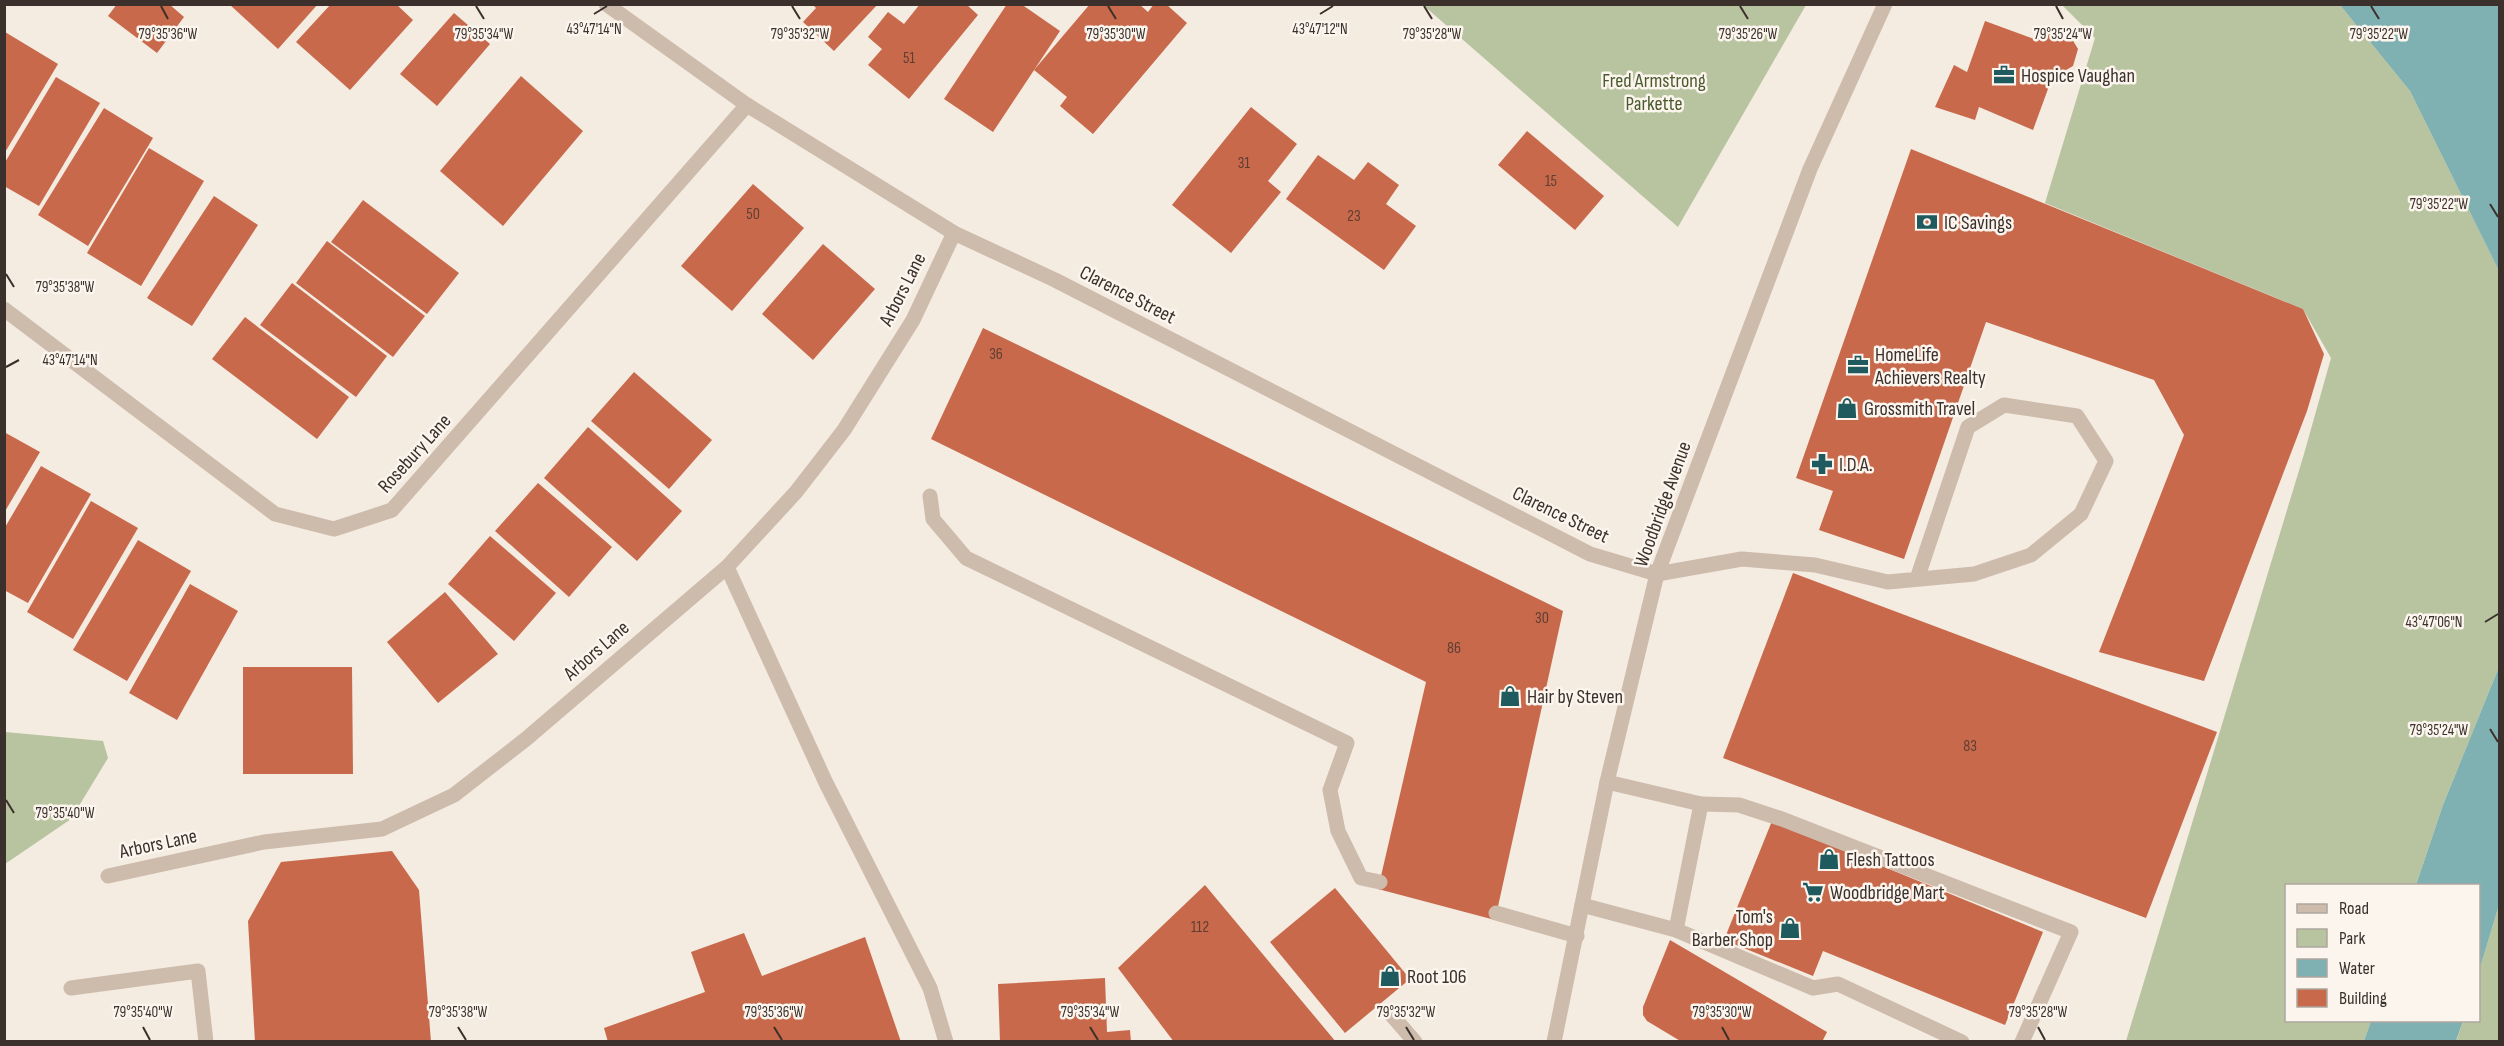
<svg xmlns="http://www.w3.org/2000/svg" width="2504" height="1046" font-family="'Sofia Sans Condensed',sans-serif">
  <rect width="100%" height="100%" fill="#f4ebe1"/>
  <!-- green -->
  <g fill="#b8c4a0">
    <path d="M1423,5H1806L1678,227Z"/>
    <path d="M2062,5H2340L2410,91L2499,271V667L2443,805L2416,885L2286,886V1020L2371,1021L2364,1041H2126L2304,454L2331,358L2303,309L2045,203L2095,38Z"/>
    <path d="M5,732L103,741L108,758L71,819L5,864Z"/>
    <path d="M2499,905V1041L2456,1042L2463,1021L2478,1020L2479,971Z"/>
  </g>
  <!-- water -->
  <g fill="#7fb0b2">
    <path d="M2340,5H2499V271L2410,91Z"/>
    <path d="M2499,667V905L2479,971L2478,886L2416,885L2443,805Z"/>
    <path d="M2371,1021V1020L2463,1021L2456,1041H2364Z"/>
  </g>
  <!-- building -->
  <g fill="#c8694b">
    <path d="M117,4H169L184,17L157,53L108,16Z"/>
    <path d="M229,4H318L278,49Z"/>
    <path d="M331,4H396L413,20L350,90L296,42Z"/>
    <path d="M812,4H878L834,51L803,22L816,8Z"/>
    <path d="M920,4H966L978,15L909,99L868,65L882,49L868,37L888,12L904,24Z"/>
    <path d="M1007,4H1021L1060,31L993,132L944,99Z"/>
    <path d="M1090,4H1139L1148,12L1154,4H1166L1187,23L1093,134L1060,106L1067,97L1034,70Z"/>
    <path d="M454,13L490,44L437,106L400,74Z"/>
    <path d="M1985,21L2037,40L2051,30L2069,34L2078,49L2073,66L2052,78L2033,130L1979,107L1975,120L1935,107L1954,65L1967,72Z"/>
    <path d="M5,32L58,64L4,154V33Z"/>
    <path d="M521,76L583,131L503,226L440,171Z"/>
    <path d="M56,77L100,103L39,206L4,186V164Z"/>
    <path d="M1251,107L1297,144L1268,181L1281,192L1231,253L1172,205Z"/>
    <path d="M104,108L153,138L88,246L38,215Z"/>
    <path d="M1527,131L1604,196L1575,230L1498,165Z"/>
    <path d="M149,148L204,181L141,286L87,253Z"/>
    <path d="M1911,149L2303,309L2324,354L2307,411L2204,681L2099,652L2184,435L2154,380L1986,322L1904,559L1819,530L1833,491L1796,478Z"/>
    <path d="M1318,155L1354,180L1368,162L1399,185L1386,204L1416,226L1384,270L1286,199Z"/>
    <path d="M753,184L804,228L732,311L681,266Z"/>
    <path d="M214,196L258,225L192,326L147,298Z"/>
    <path d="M363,200L459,273L427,314L331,242Z"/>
    <path d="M327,241L425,316L393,357L296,283Z"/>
    <path d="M823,244L875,289L813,360L762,314Z"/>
    <path d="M292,283L387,356L356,397L260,325Z"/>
    <path d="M245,317L349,397L317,439L212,359Z"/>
    <path d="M983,328L1563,611L1495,920L1378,889L1426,682L931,439Z"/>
    <path d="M634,372L712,440L669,489L591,421Z"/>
    <path d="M588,427L682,511L637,561L544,478Z"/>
    <path d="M4,432L40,452L4,513Z"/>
    <path d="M41,466L91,494L28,603L4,590V529Z"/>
    <path d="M538,483L612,547L569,597L495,531Z"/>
    <path d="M91,501L138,528L73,639L27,612Z"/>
    <path d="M490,536L556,593L514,641L448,584Z"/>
    <path d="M138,540L191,571L127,681L73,650Z"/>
    <path d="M1793,573L2217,732L2146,918L1723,758Z"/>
    <path d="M190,584L238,611L177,720L129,693Z"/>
    <path d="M445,592L498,654L438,703L387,642Z"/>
    <path d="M243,667H352L353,774H243Z"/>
    <path d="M1772,821L2043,932L2005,1025L1823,951L1813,976L1724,940Z"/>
    <path d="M392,851L419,890L431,1042H255L248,921L281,862Z"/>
    <path d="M1205,885L1336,1042H1174L1118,968Z"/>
    <path d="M1335,888L1410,979L1345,1033L1270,942Z"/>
    <path d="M744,933L762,976L865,937L901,1042H608L604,1028L705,992L691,952Z"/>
    <path d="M1670,940L1827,1032L1822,1042H1682L1647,1021L1643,1015V1007Z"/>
    <path d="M1105,978L1107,1032L1130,1030L1131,1042H1000L998,984Z"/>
  </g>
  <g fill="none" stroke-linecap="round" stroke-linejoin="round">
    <!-- service -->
    <g stroke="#cdbbac" stroke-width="15">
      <path d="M930,496L933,519L966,558L1347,743L1330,790L1338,831L1361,878L1380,882"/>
      <path d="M727,567L826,783L930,988L946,1042"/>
      <path d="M1657,574L1742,559L1815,565L1888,582L1974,574L2031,555L2081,514L2106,461L2077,416L2004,405L1968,427L1917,579"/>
      <path d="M1607,782L1701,804L1676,930"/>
      <path d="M1701,804L1739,805L1782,819L2071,932L2022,1042"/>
      <path d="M1582,905L1676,930L1813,988L1838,984L1962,1042"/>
      <path d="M1496,913L1577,936"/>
      <path d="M71,988L198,971L206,1042"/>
      <path d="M1390,1013L1415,1042"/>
    </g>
    <!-- minor -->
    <g stroke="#cdbbac" stroke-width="15">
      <path d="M4,309L275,514L334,529L392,510L747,105"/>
      <path d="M108,876L264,842L382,829L454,795L526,739L727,567L796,492L844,430L913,320L954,233"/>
    </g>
    <!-- tertiary -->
    <g stroke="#cdbbac" stroke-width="15">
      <path d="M606,4L747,105L954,233L1055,280L1590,554L1657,574"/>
      <path d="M1554,1042L1607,782L1657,574L1810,169L1885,4"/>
    </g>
  </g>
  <!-- ticks -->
  <path fill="none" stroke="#3b302b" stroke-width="2" d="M161,6L168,19M476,6L484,19M792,6L800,19M1108,6L1116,19M1424,6L1432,19M1740,6L1748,19M2056,6L2063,19M2371,6L2379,19M594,14L607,6M1320,14L1333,6M2490,204L2498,217M6,274L14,287M6,367L19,360M2485,622L2498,614M2490,729L2498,742M6,800L14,813M143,1027L150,1040M458,1027L466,1040M774,1027L782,1040M1090,1027L1098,1040M1406,1027L1414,1040M1722,1027L1729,1040M2038,1027L2045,1040"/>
  <!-- icons -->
  <defs>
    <symbol id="office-bare" viewBox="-9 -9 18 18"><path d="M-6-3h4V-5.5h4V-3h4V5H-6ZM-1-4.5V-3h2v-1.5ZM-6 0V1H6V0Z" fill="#1f5a5e" stroke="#fbf5ee" stroke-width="2.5" paint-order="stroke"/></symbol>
    <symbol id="bank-bare" viewBox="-9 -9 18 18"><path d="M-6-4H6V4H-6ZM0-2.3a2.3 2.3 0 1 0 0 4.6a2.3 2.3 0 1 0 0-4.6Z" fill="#1f5a5e" stroke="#fbf5ee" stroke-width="2.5" paint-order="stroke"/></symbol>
    <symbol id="shop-bare" viewBox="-9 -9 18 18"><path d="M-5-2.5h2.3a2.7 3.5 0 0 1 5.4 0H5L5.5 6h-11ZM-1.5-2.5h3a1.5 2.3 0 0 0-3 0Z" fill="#1f5a5e" stroke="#fbf5ee" stroke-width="2.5" paint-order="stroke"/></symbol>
    <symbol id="pharmacy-bare" viewBox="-9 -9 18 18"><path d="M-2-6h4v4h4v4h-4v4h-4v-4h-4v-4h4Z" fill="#1f5a5e" stroke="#fbf5ee" stroke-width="2.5" paint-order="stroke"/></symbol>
    <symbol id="supermarket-bare" viewBox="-9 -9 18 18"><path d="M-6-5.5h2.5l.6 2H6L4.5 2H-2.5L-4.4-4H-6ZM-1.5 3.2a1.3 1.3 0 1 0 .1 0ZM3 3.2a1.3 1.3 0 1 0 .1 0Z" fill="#1f5a5e" stroke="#fbf5ee" stroke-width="2.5" paint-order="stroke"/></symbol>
  </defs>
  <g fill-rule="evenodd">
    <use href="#office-bare" x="1989" y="60" width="30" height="30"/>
    <use href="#bank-bare" x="1912" y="207" width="30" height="30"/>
    <use href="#office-bare" x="1843" y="350" width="30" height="30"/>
    <use href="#shop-bare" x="1832" y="393" width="30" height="30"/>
    <use href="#pharmacy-bare" x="1807" y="449" width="30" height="30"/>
    <use href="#shop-bare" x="1495" y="681" width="30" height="30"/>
    <use href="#shop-bare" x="1814" y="844" width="30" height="30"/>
    <use href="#supermarket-bare" x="1798" y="877" width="30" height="30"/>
    <use href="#shop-bare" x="1775" y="913" width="30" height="30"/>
    <use href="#shop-bare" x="1375" y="961" width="30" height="30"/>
  </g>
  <g text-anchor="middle" stroke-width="5" stroke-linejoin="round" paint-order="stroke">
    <!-- number labels -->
    <g font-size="16" fill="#5e3e33">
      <text x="909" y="63">51</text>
      <text x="1244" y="168">31</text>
      <text x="1551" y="186">15</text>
      <text x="753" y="219">50</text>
      <text x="1354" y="221">23</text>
      <text x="996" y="359">36</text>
      <text x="1542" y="623">30</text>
      <text x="1454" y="653">86</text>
      <text x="1970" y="751">83</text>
      <text x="1200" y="932">112</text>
    </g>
    <!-- poi labels -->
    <g font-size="20" fill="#3b302b" stroke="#fbf5ee" text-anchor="start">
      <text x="2021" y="82">Hospice Vaughan</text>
      <text x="1944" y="229">IC Savings</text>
      <text x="1875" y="361">HomeLife<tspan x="1875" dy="23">Achievers Realty</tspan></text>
      <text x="1864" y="415">Grossmith Travel</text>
      <text x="1839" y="471">I.D.A.</text>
      <text x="1527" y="703">Hair by Steven</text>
      <text x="1846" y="866">Flesh Tattoos</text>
      <text x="1830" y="899">Woodbridge Mart</text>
      <text x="1773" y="923" text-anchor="end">Tom's<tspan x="1773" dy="23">Barber Shop</tspan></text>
      <text x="1407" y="983">Root 106</text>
    </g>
    <!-- park labels -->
    <g font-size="20" fill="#4a5a2e" stroke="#fbf5ee">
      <text x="1654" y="87">Fred Armstrong<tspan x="1654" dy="23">Parkette</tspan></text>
    </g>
    <!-- street labels -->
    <g font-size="20" fill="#3b302b" stroke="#fbf5ee">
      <text transform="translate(902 289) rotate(-63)" y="7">Arbors Lane</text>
      <text transform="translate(1128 294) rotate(27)" y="7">Clarence Street</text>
      <text transform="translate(414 453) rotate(-48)" y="7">Rosebury Lane</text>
      <text transform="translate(1662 504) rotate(-70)" y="7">Woodbridge Avenue</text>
      <text transform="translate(1561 514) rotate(26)" y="7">Clarence Street</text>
      <text transform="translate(596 650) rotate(-41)" y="7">Arbors Lane</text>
      <text transform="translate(158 843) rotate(-12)" y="7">Arbors Lane</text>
    </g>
  </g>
  <g font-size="15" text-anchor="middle" fill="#3b302b" stroke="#fbf5ee" stroke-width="5" stroke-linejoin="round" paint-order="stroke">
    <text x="1320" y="34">43°47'12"N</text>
    <text x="594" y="34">43°47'14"N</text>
    <text x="1748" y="39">79°35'26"W</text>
    <text x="2063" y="39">79°35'24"W</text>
    <text x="168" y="39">79°35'36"W</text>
    <text x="484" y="39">79°35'34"W</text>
    <text x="800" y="39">79°35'32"W</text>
    <text x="1116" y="39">79°35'30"W</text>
    <text x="1432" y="39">79°35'28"W</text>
    <text x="2379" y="39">79°35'22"W</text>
    <text x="2439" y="209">79°35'22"W</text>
    <text x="65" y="292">79°35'38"W</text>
    <text x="70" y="365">43°47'14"N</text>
    <text x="2434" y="627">43°47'06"N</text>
    <text x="2439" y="735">79°35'24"W</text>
    <text x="65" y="818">79°35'40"W</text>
    <text x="143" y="1017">79°35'40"W</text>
    <text x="458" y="1017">79°35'38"W</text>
    <text x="774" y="1017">79°35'36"W</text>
    <text x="1090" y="1017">79°35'34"W</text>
    <text x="1406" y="1017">79°35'32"W</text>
    <text x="1722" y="1017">79°35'30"W</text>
    <text x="2038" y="1017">79°35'28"W</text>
  </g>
  <!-- border -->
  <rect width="2504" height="1046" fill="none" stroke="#3b302b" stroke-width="12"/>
  <!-- legend -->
  <rect x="2285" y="884" width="195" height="138" fill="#fbf5ee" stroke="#aea6a0" stroke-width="1.5"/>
  <rect x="2297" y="904" width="30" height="9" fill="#cdbbac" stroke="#aea6a0" stroke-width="1.5"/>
  <text x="2339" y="914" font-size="18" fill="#3b302b">Road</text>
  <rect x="2297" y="929" width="30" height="18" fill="#b8c4a0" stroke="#aea6a0" stroke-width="1.5"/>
  <text x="2339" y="944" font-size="18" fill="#3b302b">Park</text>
  <rect x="2297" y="959" width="30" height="18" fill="#7fb0b2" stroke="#aea6a0" stroke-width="1.5"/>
  <text x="2339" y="974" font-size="18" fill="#3b302b">Water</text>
  <rect x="2297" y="989" width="30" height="18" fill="#c8694b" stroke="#aea6a0" stroke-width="1.5"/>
  <text x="2339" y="1004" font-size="18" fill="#3b302b">Building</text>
</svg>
